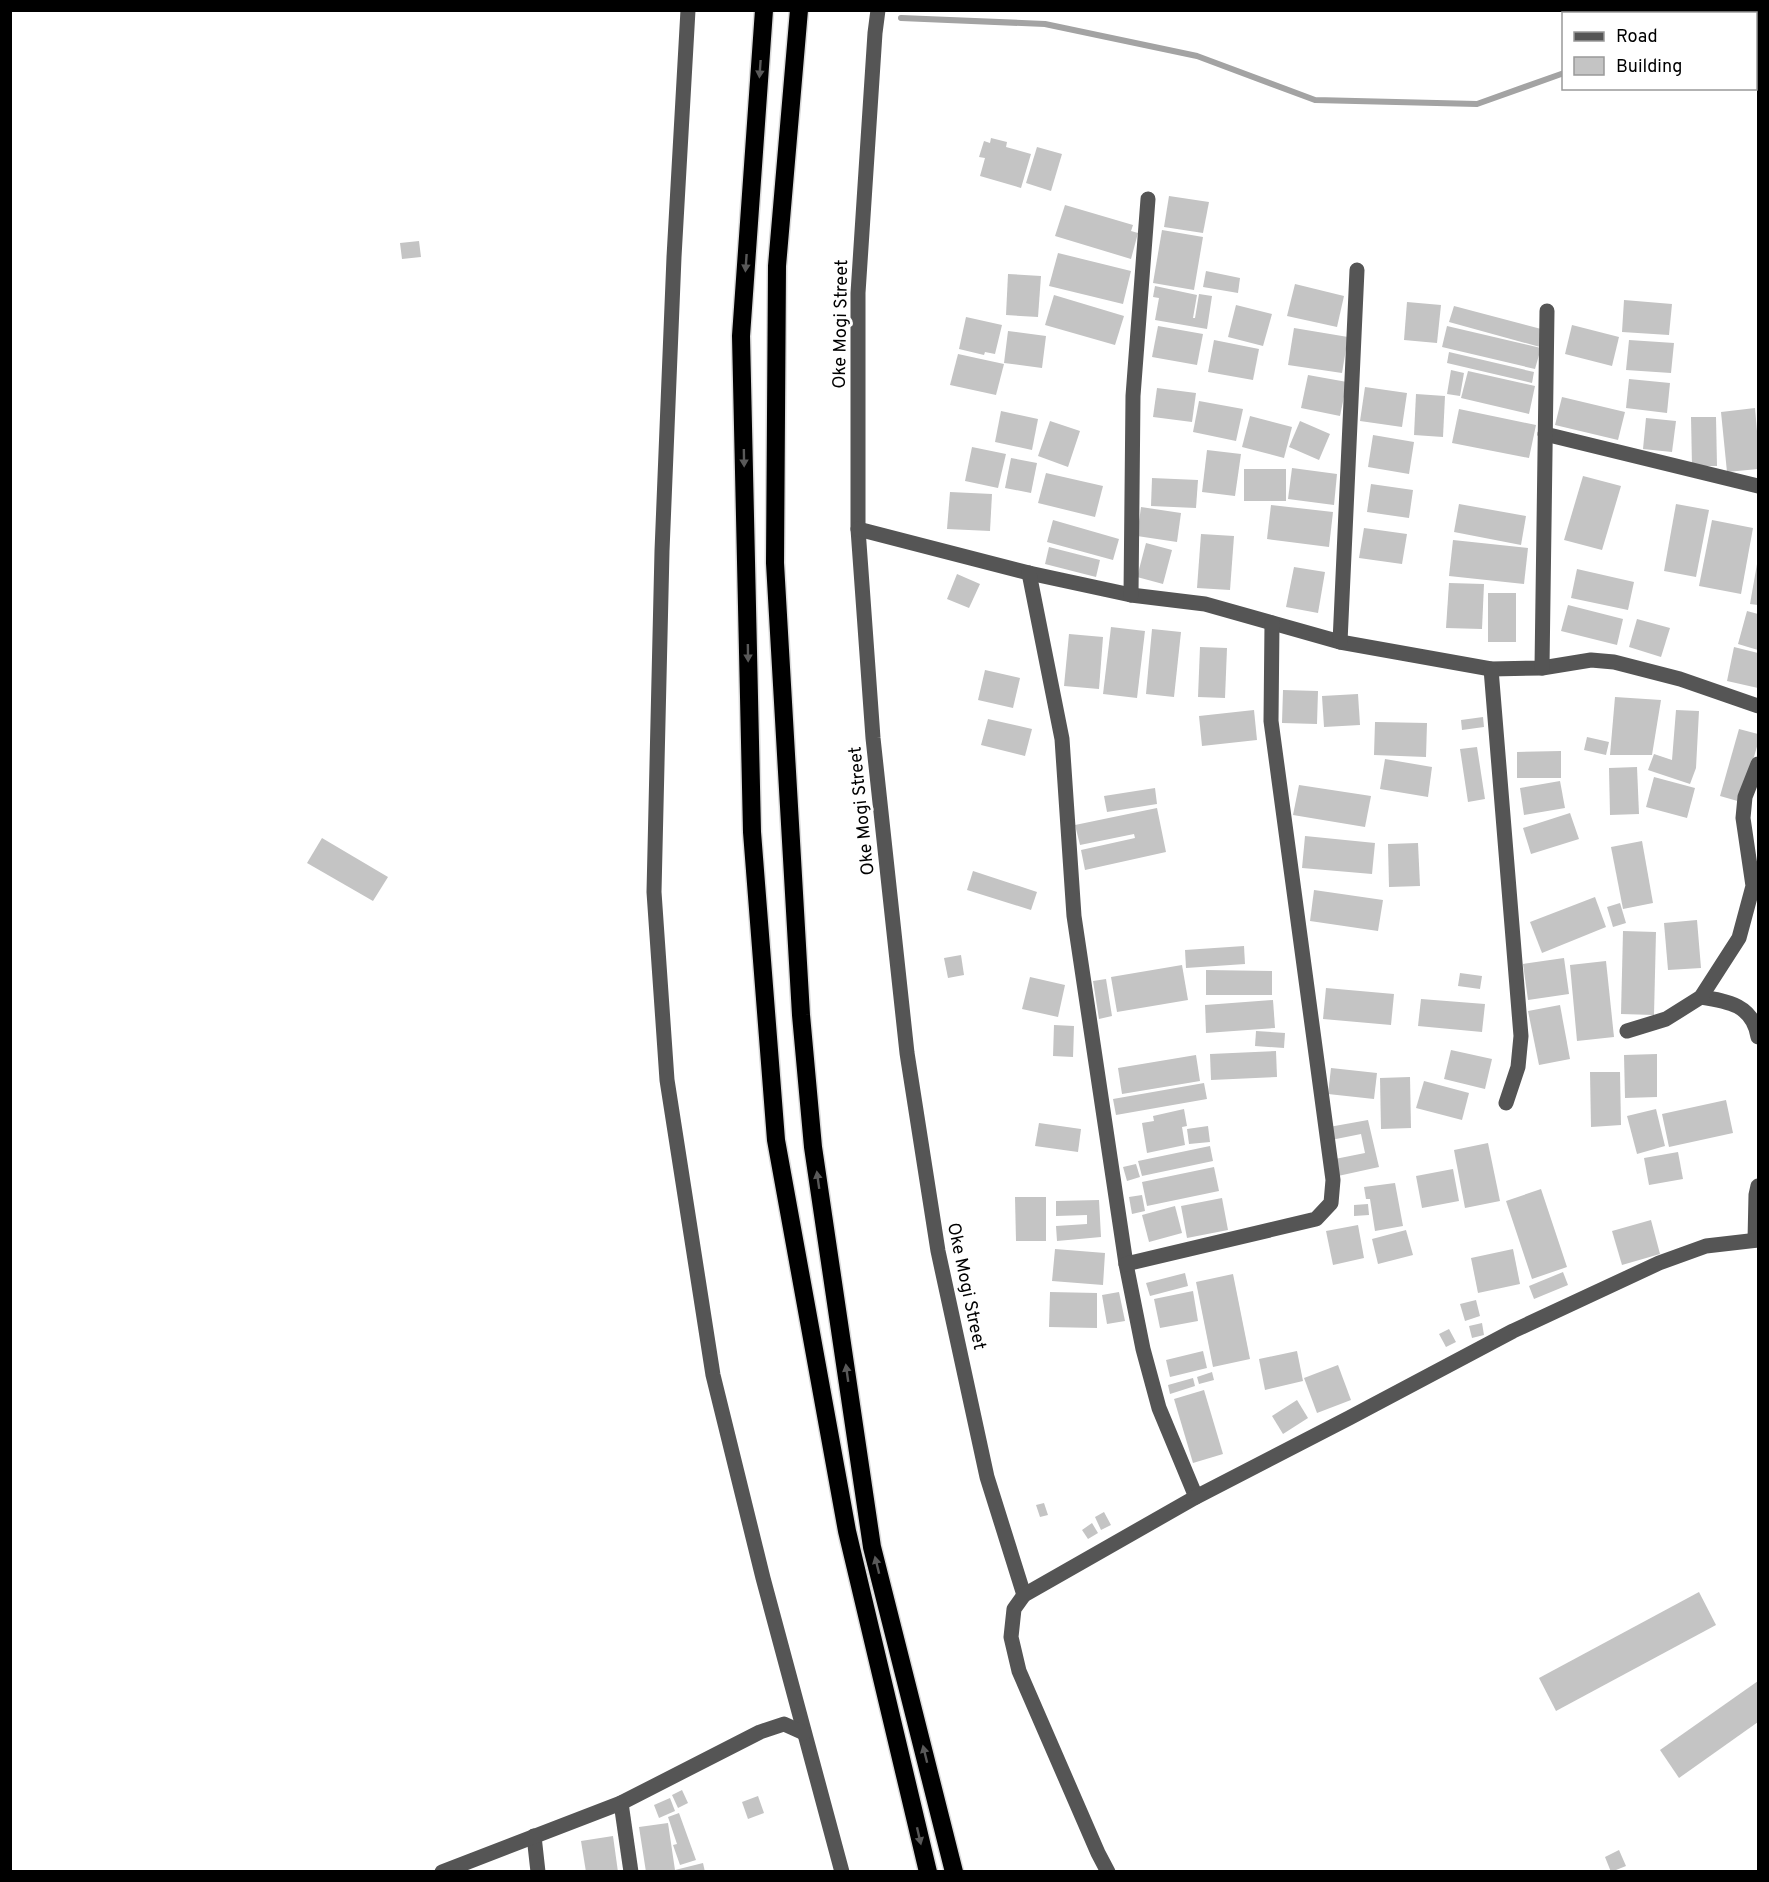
<svg xmlns="http://www.w3.org/2000/svg" width="1769" height="1882" font-family="Overpass,sans-serif">
  <rect width="100%" height="100%" fill="#fff"/>
  <g fill="none" stroke-linecap="round" stroke-linejoin="round">
    <!-- stream -->
    <g stroke="#a3a3a3" stroke-width="6">
      <path d="M1611,14L1613,10"/>
      <path d="M901,18L1045,24L1197,56L1315,100L1477,104L1564,73"/>
    </g>
  </g>
  <!-- building -->
  <g fill="#c4c4c4">
    <path d="M991,138L1007,142L1006,147L1031,154L1021,188L980,176L985,158L979,157L984,141L990,143Z"/>
    <path d="M1037,147L1062,154L1051,191L1026,183Z"/>
    <path d="M1169,196L1209,202L1203,233L1164,227Z"/>
    <path d="M1065,205L1133,225L1131,231L1138,233L1131,259L1055,236Z"/>
    <path d="M1162,230L1203,237L1194,290L1153,283Z"/>
    <path d="M419,241L421,257L402,259L400,243Z"/>
    <path d="M1058,253L1131,271L1123,304L1049,286Z"/>
    <path d="M1206,271L1240,278L1238,293L1203,287Z"/>
    <path d="M1008,274L1041,276L1038,317L1006,315Z"/>
    <path d="M1295,284L1344,296L1337,327L1287,316Z"/>
    <path d="M1155,286L1197,295L1193,318H1195L1199,294L1212,296L1207,329L1155,320L1159,298L1153,297Z"/>
    <path d="M1054,295L1124,316L1115,345L1045,325Z"/>
    <path d="M1624,300L1672,304L1669,335L1622,332Z"/>
    <path d="M1407,302L1441,305L1437,343L1404,340Z"/>
    <path d="M1236,305L1272,314L1263,346L1228,337Z"/>
    <path d="M1454,306L1545,330L1540,347L1449,322Z"/>
    <path d="M966,317L1002,325L995,354L985,352L984,355L959,349Z"/>
    <path d="M1572,325L1619,337L1612,366L1565,354Z"/>
    <path d="M1158,326L1203,334L1197,365L1152,357Z"/>
    <path d="M1447,326L1541,348L1535,369L1442,347Z"/>
    <path d="M1294,328L1348,337L1342,373L1288,365Z"/>
    <path d="M1008,331L1046,336L1042,368L1004,363Z"/>
    <path d="M1214,340L1259,349L1253,380L1208,372Z"/>
    <path d="M1629,340L1674,343L1671,373L1626,370Z"/>
    <path d="M1449,352L1534,372L1532,383L1447,363Z"/>
    <path d="M958,354L1004,364L996,395L950,385Z"/>
    <path d="M1451,370L1464,373L1460,396L1447,394Z"/>
    <path d="M1468,371L1535,386L1529,414L1461,398Z"/>
    <path d="M1308,375L1347,382L1340,416L1301,408Z"/>
    <path d="M1629,379L1670,383L1667,413L1626,408Z"/>
    <path d="M1365,387L1407,393L1402,427L1360,421Z"/>
    <path d="M1157,388L1196,393L1192,422L1153,417Z"/>
    <path d="M1416,394L1445,396L1443,437L1414,435Z"/>
    <path d="M1562,397L1625,412L1618,440L1555,425Z"/>
    <path d="M1199,401L1243,409L1236,441L1193,432Z"/>
    <path d="M1755,408L1758,443V469L1727,472L1721,412Z"/>
    <path d="M1459,409L1536,425L1529,458L1452,443Z"/>
    <path d="M1001,411L1038,419L1032,450L995,442Z"/>
    <path d="M1250,416L1292,427L1284,458L1242,447Z"/>
    <path d="M1691,417H1716L1717,466H1692Z"/>
    <path d="M1646,418L1676,421L1672,452L1643,449Z"/>
    <path d="M1050,421L1080,431L1068,467L1038,456Z"/>
    <path d="M1300,421L1330,434L1319,460L1289,447Z"/>
    <path d="M1373,435L1414,442L1409,474L1368,467Z"/>
    <path d="M972,447L1006,454L998,488L965,481Z"/>
    <path d="M1207,450L1241,454L1235,496L1202,492Z"/>
    <path d="M1011,458L1037,463L1031,493L1005,488Z"/>
    <path d="M1292,468L1337,474L1334,505L1288,499Z"/>
    <rect x="1244" y="469" width="42" height="32"/>
    <path d="M1046,473L1103,486L1095,517L1038,503Z"/>
    <path d="M1583,476L1621,486L1602,550L1564,540Z"/>
    <path d="M1152,478L1198,480L1196,508L1151,506Z"/>
    <path d="M1371,484L1413,490L1409,518L1367,512Z"/>
    <path d="M950,492L992,494L990,531L947,529Z"/>
    <path d="M1459,504L1526,516L1521,545L1454,532Z"/>
    <path d="M1676,504L1709,510L1696,577L1664,571Z"/>
    <path d="M1271,505L1333,512L1329,547L1267,539Z"/>
    <path d="M1141,507L1181,513L1177,542L1137,536Z"/>
    <path d="M1053,520L1119,539L1113,560L1047,542Z"/>
    <path d="M1712,520L1753,528L1741,594L1699,586Z"/>
    <path d="M1364,528L1407,534L1402,564L1359,558Z"/>
    <path d="M1201,534L1234,536L1230,590L1197,588Z"/>
    <path d="M1453,540L1528,548L1524,584L1449,576Z"/>
    <path d="M1146,543L1172,550L1163,584L1137,577Z"/>
    <path d="M1049,547L1100,560L1096,577L1045,564Z"/>
    <path d="M1757,564H1758V605L1750,604Z"/>
    <path d="M1294,567L1325,572L1318,613L1286,607Z"/>
    <path d="M1577,569L1634,582L1628,610L1571,598Z"/>
    <path d="M957,574L980,584L969,608L947,599Z"/>
    <path d="M1449,583L1484,584L1482,629L1446,628Z"/>
    <rect x="1488" y="593" width="28" height="49"/>
    <path d="M1568,605L1623,619L1617,645L1561,631Z"/>
    <path d="M1747,611L1758,614V650L1738,644Z"/>
    <path d="M1637,619L1670,628L1661,657L1629,647Z"/>
    <path d="M1111,627L1145,631L1137,698L1103,694Z"/>
    <path d="M1152,629L1181,632L1174,697L1146,694Z"/>
    <path d="M1069,634L1103,637L1099,689L1064,686Z"/>
    <path d="M1200,647L1227,648L1225,698L1198,697Z"/>
    <path d="M1734,647L1758,653V688L1727,681Z"/>
    <path d="M985,670L1020,678L1013,708L978,700Z"/>
    <path d="M1283,690L1318,691L1317,724L1282,723Z"/>
    <path d="M1358,694L1360,725L1324,727L1322,696Z"/>
    <path d="M1615,697L1661,700L1652,755H1610Z"/>
    <path d="M1254,710L1257,740L1202,746L1199,716Z"/>
    <path d="M1676,710L1699,711L1696,768L1690,784L1648,770L1654,754L1672,760Z"/>
    <path d="M1483,717L1484,727L1462,730L1461,720Z"/>
    <path d="M988,719L1032,729L1025,756L981,745Z"/>
    <path d="M1375,722L1427,723L1426,757L1374,755Z"/>
    <path d="M1739,729L1758,734V743L1741,802L1720,796Z"/>
    <path d="M1587,737L1609,742L1606,755L1584,750Z"/>
    <path d="M1477,747L1485,799L1468,802L1460,749Z"/>
    <path d="M1561,751V778H1517V752Z"/>
    <path d="M1385,759L1432,767L1428,797L1380,789Z"/>
    <path d="M1637,767L1639,814L1610,815L1609,768Z"/>
    <path d="M1654,777L1695,788L1687,818L1646,807Z"/>
    <path d="M1560,781L1565,808L1524,815L1520,788Z"/>
    <path d="M1299,785L1371,796L1365,827L1293,815Z"/>
    <path d="M1155,788L1157,804L1107,812L1104,796Z"/>
    <path d="M1157,808L1166,852L1085,870L1081,850L1135,838L1134,834L1080,845L1075,825Z"/>
    <path d="M1570,813L1579,839L1531,854L1523,828Z"/>
    <path d="M1305,836L1375,843L1372,874L1302,868Z"/>
    <path d="M322,838L388,877L373,901L307,863Z"/>
    <path d="M1642,841L1653,903L1623,909L1611,847Z"/>
    <path d="M1418,843L1420,886L1389,887L1388,844Z"/>
    <path d="M973,871L1037,892L1031,910L967,890Z"/>
    <path d="M1314,890L1383,900L1378,931L1310,921Z"/>
    <path d="M1595,897L1606,927L1542,953L1530,922Z"/>
    <path d="M1620,903L1626,923L1613,927L1607,907Z"/>
    <path d="M1697,920L1701,968L1668,970L1664,923Z"/>
    <path d="M1623,931L1656,932L1654,1015L1621,1014Z"/>
    <path d="M1244,946L1245,964L1186,968L1185,950Z"/>
    <path d="M961,955L964,975L948,978L944,958Z"/>
    <path d="M1564,958L1569,994L1528,1000L1523,964Z"/>
    <path d="M1606,961L1614,1037L1577,1041L1570,965Z"/>
    <path d="M1182,965L1188,1000L1117,1012L1111,977Z"/>
    <path d="M1206,970L1272,971V995H1206Z"/>
    <path d="M1460,973L1482,976L1480,989L1458,986Z"/>
    <path d="M1030,977L1065,985L1058,1017L1022,1009Z"/>
    <path d="M1106,979L1112,1016L1099,1019L1093,981Z"/>
    <path d="M1326,988L1394,994L1391,1025L1323,1019Z"/>
    <path d="M1421,999L1485,1004L1482,1032L1418,1026Z"/>
    <path d="M1273,1000L1275,1028L1206,1033L1205,1005Z"/>
    <path d="M1560,1005L1570,1059L1539,1065L1528,1011Z"/>
    <path d="M1054,1025L1074,1026L1073,1057L1053,1056Z"/>
    <path d="M1256,1031L1285,1033L1284,1048L1255,1046Z"/>
    <path d="M1451,1050L1492,1059L1485,1089L1444,1079Z"/>
    <path d="M1276,1051L1277,1077L1211,1080L1210,1054Z"/>
    <path d="M1657,1054V1097L1625,1098L1624,1055Z"/>
    <path d="M1196,1055L1200,1081L1122,1094L1118,1068Z"/>
    <path d="M1331,1068L1377,1073L1374,1099L1328,1094Z"/>
    <path d="M1590,1072H1620L1621,1125L1591,1127Z"/>
    <path d="M1410,1077L1411,1128L1381,1129L1380,1078Z"/>
    <path d="M1424,1081L1469,1093L1462,1120L1416,1108Z"/>
    <path d="M1204,1083L1207,1099L1116,1115L1113,1099Z"/>
    <path d="M1726,1100L1733,1133L1669,1147L1662,1114Z"/>
    <path d="M1184,1109L1187,1126L1182,1127L1185,1145L1147,1153L1142,1123L1154,1121L1153,1116Z"/>
    <path d="M1656,1109L1665,1146L1637,1154L1627,1116Z"/>
    <path d="M1368,1120L1379,1167L1338,1176L1335,1159L1365,1153L1361,1134L1331,1140L1329,1127Z"/>
    <path d="M1039,1123L1081,1129L1078,1152L1035,1146Z"/>
    <path d="M1208,1126L1210,1142L1189,1144L1187,1129Z"/>
    <path d="M1488,1143L1500,1201L1465,1208L1454,1150Z"/>
    <path d="M1210,1146L1213,1161L1142,1176L1138,1161Z"/>
    <path d="M1678,1152L1683,1179L1649,1185L1644,1158Z"/>
    <path d="M1136,1164L1140,1177L1127,1181L1123,1167Z"/>
    <path d="M1214,1167L1219,1191L1147,1206L1142,1182Z"/>
    <path d="M1453,1169L1459,1201L1422,1208L1416,1176Z"/>
    <path d="M1395,1183L1403,1226L1375,1231L1370,1199H1366L1364,1187Z"/>
    <path d="M1541,1189L1567,1267L1532,1279L1506,1201Z"/>
    <path d="M1142,1195L1145,1211L1132,1214L1129,1197Z"/>
    <path d="M1015,1197H1046V1241H1016Z"/>
    <path d="M1222,1198L1228,1230L1187,1238L1181,1206Z"/>
    <path d="M1099,1200L1101,1237L1057,1241L1056,1226L1087,1224V1215L1056,1216V1201Z"/>
    <path d="M1368,1204L1369,1215L1354,1216V1205Z"/>
    <path d="M1175,1206L1182,1233L1149,1242L1142,1215Z"/>
    <path d="M1651,1220L1660,1254L1622,1265L1612,1231Z"/>
    <path d="M1358,1225L1364,1258L1333,1265L1326,1231Z"/>
    <path d="M1406,1230L1413,1255L1378,1264L1372,1239Z"/>
    <path d="M1055,1249L1105,1253L1103,1285L1052,1281Z"/>
    <path d="M1513,1249L1520,1284L1478,1293L1471,1258Z"/>
    <path d="M1563,1272L1568,1285L1534,1299L1529,1286Z"/>
    <path d="M1185,1273L1188,1286L1150,1296L1146,1283Z"/>
    <path d="M1233,1274L1250,1359L1213,1367L1196,1282Z"/>
    <path d="M1193,1291L1198,1321L1160,1328L1154,1299Z"/>
    <path d="M1050,1292L1097,1293V1328L1049,1327Z"/>
    <path d="M1119,1292L1125,1321L1107,1324L1102,1295Z"/>
    <path d="M1476,1300L1480,1316L1465,1321L1460,1304Z"/>
    <path d="M1482,1323L1484,1335L1472,1338L1469,1326Z"/>
    <path d="M1449,1329L1456,1342L1446,1347L1439,1334Z"/>
    <path d="M1203,1351L1207,1368L1170,1377L1166,1360Z"/>
    <path d="M1297,1351L1303,1381L1265,1390L1259,1359Z"/>
    <path d="M1338,1365L1351,1400L1317,1413L1304,1378Z"/>
    <path d="M1212,1372L1214,1380L1199,1384L1197,1377Z"/>
    <path d="M1193,1378L1195,1386L1170,1394L1168,1385Z"/>
    <path d="M1204,1390L1223,1454L1193,1463L1174,1399Z"/>
    <path d="M1297,1400L1308,1418L1283,1434L1272,1416Z"/>
    <path d="M1044,1503L1048,1515L1040,1517L1036,1505Z"/>
    <path d="M1104,1512L1111,1525L1101,1530L1095,1517Z"/>
    <path d="M1092,1523L1098,1533L1088,1539L1082,1530Z"/>
    <path d="M1699,1592L1716,1625L1556,1711L1539,1678Z"/>
    <path d="M1758,1681V1722L1679,1778L1660,1750Z"/>
    <path d="M682,1790L688,1803L678,1808L672,1795Z"/>
    <path d="M758,1796L764,1813L748,1819L742,1802Z"/>
    <path d="M670,1798L675,1811L659,1818L654,1805Z"/>
    <path d="M679,1813L696,1860L680,1865L673,1845L677,1844L668,1817Z"/>
    <path d="M668,1823L675,1870L703,1863L705,1872H646L639,1827Z"/>
    <path d="M613,1836L618,1872H586L581,1841Z"/>
    <path d="M1619,1850L1626,1866L1611,1872L1605,1857Z"/>
  </g>
  <g fill="none" stroke-linecap="round" stroke-linejoin="round">
    <defs>
      <g id="highway">
        <path d="M764,10L741,336L752,832L776,1140L847,1531L928,1872"/>
        <path d="M799,10L777,266L775,563L801,1015L813,1147L872,1547L954,1872"/>
      </g>
    </defs>
    <!-- highway casing -->
    <use href="#highway" stroke="#dbdbdb" stroke-width="21"/>
    <!-- minor -->
    <g stroke="#555" stroke-width="15">
      <path d="M688,10L674,257L662,551L654,892L667,1080L713,1375L763,1578L842,1872"/>
      <path d="M878,10L875,33L858,293V529L873,738L907,1053L938,1251L987,1477L1024,1595"/>
      <path d="M1545,434L1758,486"/>
      <path d="M858,529L1029,573L1131,595L1205,604L1340,642L1491,669L1542,668L1591,660L1614,662L1680,679L1758,706"/>
      <path d="M1029,573L1062,739L1074,916L1126,1264L1143,1349L1159,1408L1196,1497"/>
      <path d="M1131,595L1133,396L1148,199"/>
      <path d="M1340,642L1357,270"/>
      <path d="M1542,668L1547,311"/>
      <path d="M1491,669L1521,1036L1518,1067L1506,1103"/>
      <path d="M1701,997C1728,1001 1753,1005 1758,1037"/>
      <path d="M1627,1031L1666,1019L1701,997L1739,938L1753,886L1743,818L1745,797L1758,764"/>
      <path d="M1755,1240L1756,1195L1758,1186"/>
      <path d="M1126,1264L1316,1219L1331,1203L1333,1180L1271,721L1272,623"/>
      <path d="M621,1803L631,1872"/>
      <path d="M534,1836L538,1872"/>
      <path d="M442,1872L621,1803L760,1732L784,1724L804,1733"/>
      <path d="M1108,1872L1098,1853L1019,1671L1011,1637L1014,1609L1024,1595L1196,1497L1349,1418L1513,1331L1659,1263L1706,1246L1758,1240"/>
    </g>
    <!-- highway -->
    <use href="#highway" stroke="#000" stroke-width="18"/>
  </g>
  <!-- one-way arrows -->
  <defs><path id="oneway-solid" d="M-6-.8H1V-3.2L6.5 0L1 3.2V.8H-6Z" transform="scale(1.5)"/></defs>
  <g fill="#595959">
    <use href="#oneway-solid" transform="translate(760 69) rotate(94)"/>
    <use href="#oneway-solid" transform="translate(746 263) rotate(94)"/>
    <use href="#oneway-solid" transform="translate(744 458) rotate(89)"/>
    <use href="#oneway-solid" transform="translate(748 653) rotate(89)"/>
    <use href="#oneway-solid" transform="translate(818 1180) rotate(-98)"/>
    <use href="#oneway-solid" transform="translate(847 1373) rotate(-98)"/>
    <use href="#oneway-solid" transform="translate(877 1565) rotate(-104)"/>
    <use href="#oneway-solid" transform="translate(925 1754) rotate(-104)"/>
    <use href="#oneway-solid" transform="translate(919 1836) rotate(77)"/>
  </g>
  <g text-anchor="middle" stroke-width="6" stroke-linejoin="round" paint-order="stroke">
    <!-- street labels -->
    <g font-size="18" fill="#000" stroke="#fff">
      <text transform="translate(840 324) rotate(-89)" y="6">Oke Mogi Street</text>
      <text transform="translate(861 811) rotate(-96)" y="6">Oke Mogi Street</text>
      <text transform="translate(967 1286) rotate(78)" y="6">Oke Mogi Street</text>
    </g>
  </g>
  <!-- border -->
  <rect width="1769" height="1882" fill="none" stroke="#000000" stroke-width="24"/>
  <!-- legend -->
  <rect x="1562" y="12" width="195" height="78" fill="#ffffff" stroke="#999999" stroke-width="1.5"/>
  <rect x="1574" y="32" width="30" height="9" fill="#555555" stroke="#999999" stroke-width="1.5"/>
  <text x="1616" y="42" font-size="18" fill="#000000">Road</text>
  <rect x="1574" y="57" width="30" height="18" fill="#c4c4c4" stroke="#999999" stroke-width="1.5"/>
  <text x="1616" y="72" font-size="18" fill="#000000">Building</text>
</svg>
